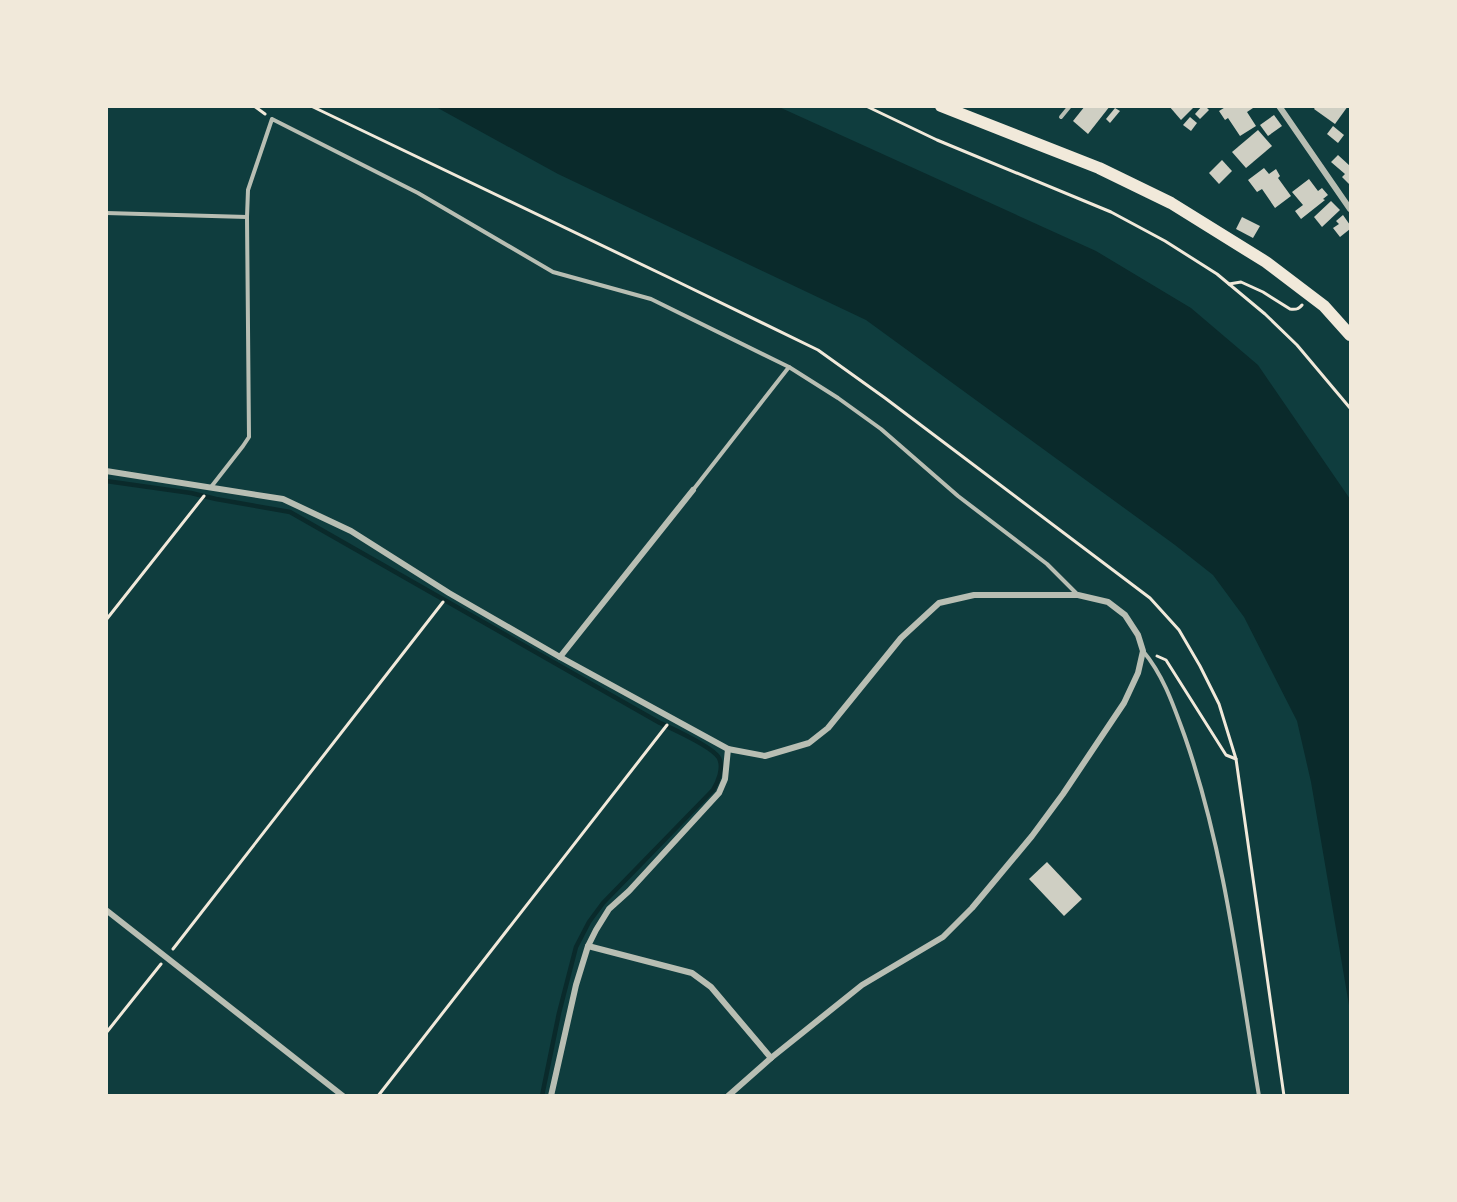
<svg xmlns="http://www.w3.org/2000/svg" width="1457" height="1202" font-family="Manrope,sans-serif">
  <rect width="100%" height="100%" fill="#0f3d3e"/>
  <!-- water -->
  <path fill="#0a2a2b" d="M436,107H779L1096,251L1191,308L1258,365L1350,499V1011L1311,782L1297,721L1244,617L1213,575L1175,545L866,320L558,174Z"/>
  <g fill="none" stroke-linecap="round" stroke-linejoin="round">
    <!-- stream -->
    <path stroke="#0a2a2b" stroke-width="4.5" d="M106,481L191,493L216,499L290,512L660,723C673,729 713,747 719,758C724,768 718,782 713,790L603,903L589,922L576,947L559,1013L542,1096"/>
  </g>
  <!-- building -->
  <g fill="#cfcfc3">
    <path d="M1085,106H1110L1088,134L1073,121Z"/>
    <path d="M1169,106H1195L1181,120Z"/>
    <path d="M1202,106H1205L1209,110L1200,119L1195,114Z"/>
    <path d="M1227,106H1256L1247,112L1256,126L1240,136L1228,118L1225,120L1219,111Z"/>
    <path d="M1316,106H1348L1335,124L1314,109Z"/>
    <path d="M1115,108L1120,111L1110,123L1106,119Z"/>
    <path d="M1274,115L1282,126L1268,136L1260,125Z"/>
    <path d="M1190,117L1197,123L1191,131L1183,125Z"/>
    <path d="M1333,126L1344,135L1338,143L1327,134Z"/>
    <path d="M1258,130L1272,146L1246,168L1232,152Z"/>
    <path d="M1338,155L1350,166V185L1342,177L1345,174L1331,162Z"/>
    <path d="M1222,160L1232,171L1219,184L1209,173Z"/>
    <path d="M1264,168L1269,174L1276,169L1280,176L1278,178L1291,196L1275,208L1262,189L1257,192L1248,180Z"/>
    <path d="M1309,179L1318,191L1322,188L1328,195L1323,199L1325,200L1301,219L1295,211L1303,205L1292,192Z"/>
    <path d="M1331,201L1340,210L1322,227L1314,217Z"/>
    <path d="M1343,215L1350,225V229L1340,237L1333,228L1339,224L1336,221Z"/>
    <path d="M1242,217L1260,226L1253,238L1236,229Z"/>
    <path d="M1047,862L1082,899L1064,916L1029,879Z"/>
  </g>
  <g fill="none" stroke-linecap="round" stroke-linejoin="round">
    <!-- path -->
    <g stroke="#f1e9da" stroke-width="3">
      <path d="M254,106L265,114"/>
      <path d="M311,106L672,279L818,350L885,398L1150,598L1179,630L1200,666L1219,704L1236,759L1284,1096"/>
      <path d="M866,106L937,140L1111,212L1165,241L1217,274L1265,314L1297,345L1350,408"/>
      <path d="M1229,284L1241,282L1263,292L1290,309C1296,310 1299,309 1302,305"/>
      <path d="M106,620L204,496"/>
      <path d="M1157,656L1166,660L1226,755L1236,759"/>
      <path d="M173,949L443,602"/>
      <path d="M106,1033L161,964"/>
      <path d="M378,1096L667,725"/>
    </g>
    <!-- service -->
    <g stroke="#b8beb3" stroke-width="4">
      <path d="M1061,117L1070,106"/>
      <path d="M106,213L247,217"/>
      <path d="M211,487L243,446L249,437L247,217L248,190L272,119L418,193L553,272L651,299L789,367L838,398L881,429L958,496L1047,564L1077,594"/>
      <path d="M693,490L789,367"/>
      <path d="M1143,651C1164,676 1174,707 1185,737C1225,852 1239,976 1259,1096"/>
    </g>
    <!-- minor -->
    <g stroke="#b8beb3" stroke-width="6">
      <path d="M1279,106L1350,209"/>
      <path d="M106,471L283,499L351,531L449,593L560,657L728,749L765,756L809,743L828,728L901,638L939,603L974,595H1078L1108,602L1125,615L1138,635L1143,651L1138,673L1124,703L1063,794L1032,836L972,908L943,937L862,985L771,1058L728,1096"/>
      <path d="M560,657L693,490"/>
      <path d="M106,910L343,1096"/>
      <path d="M588,946L692,973L711,987L771,1058"/>
      <path d="M551,1096L576,985L588,946L596,930L609,909L629,891L719,793L725,779L728,749"/>
    </g>
    <!-- primary -->
    <path stroke="#f1e9da" stroke-width="12" d="M941,106L1099,168L1171,203L1266,262L1324,306L1350,335"/>
  </g>
  <!-- border -->
  <rect width="1457" height="1202" fill="none" stroke="#f1e9da" stroke-width="216"/>
</svg>
